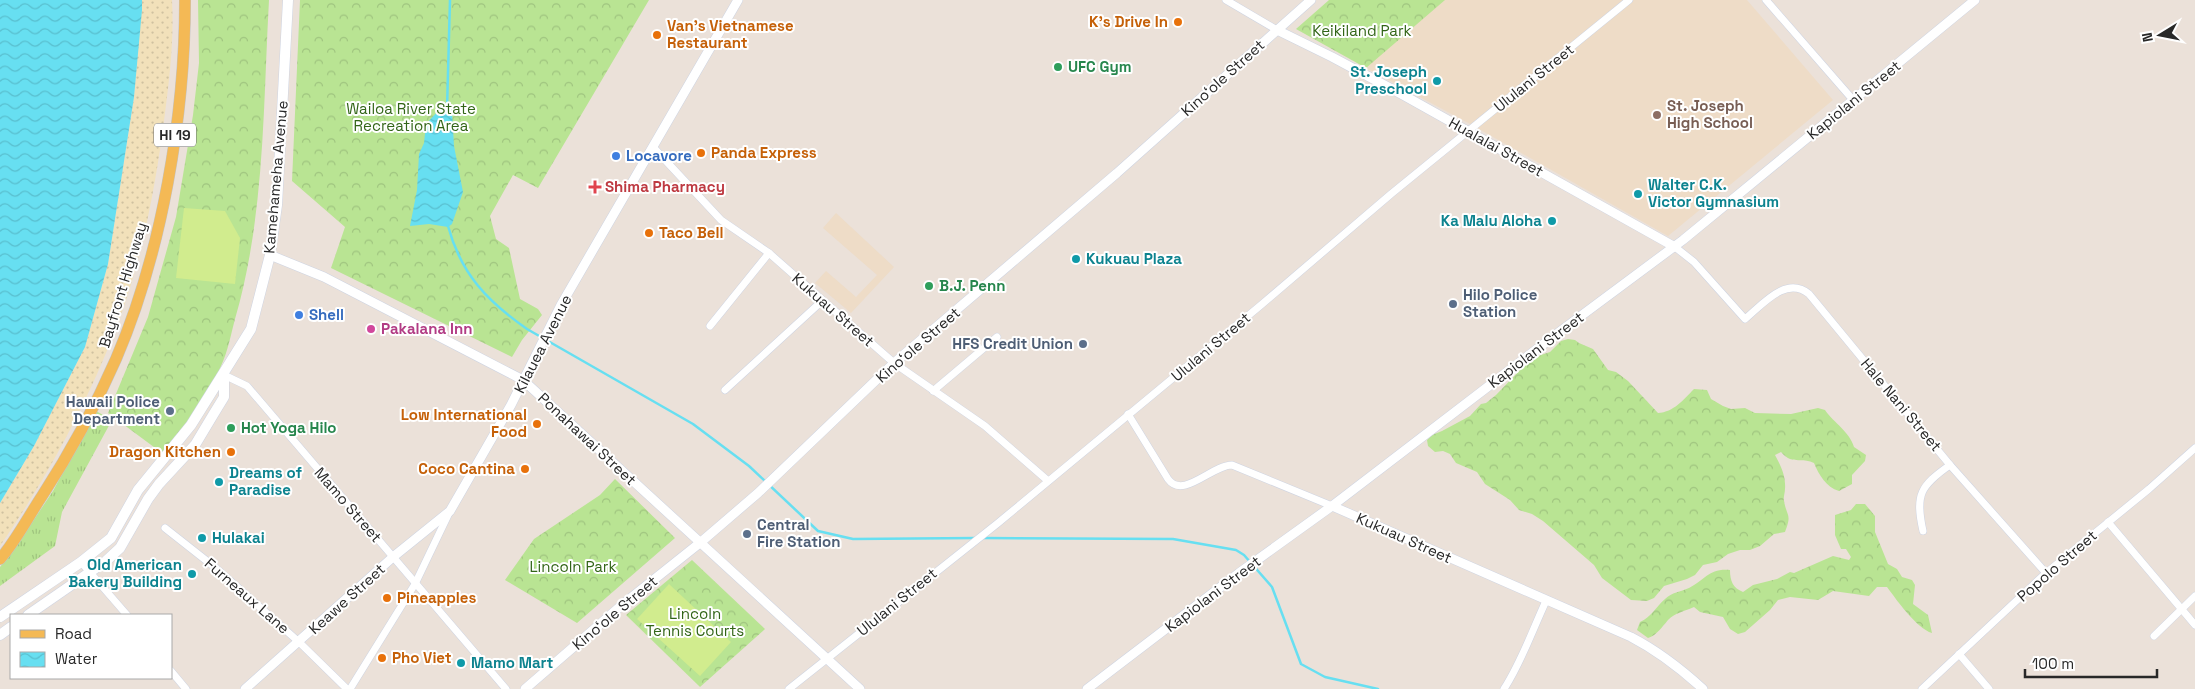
<svg xmlns="http://www.w3.org/2000/svg" width="2195" height="689" font-family="'Space Grotesk',sans-serif">
  <defs>
    <pattern id="grass-tufts" width="24" height="20" patternUnits="userSpaceOnUse" patternTransform="scale(1.25)"><rect width="24" height="20" fill="#b9e493"/><path d="M3 7l-1-3M5 7V3M7 7l1-3M15 17l-1-3M17 17v-4M19 17l1-3" fill="none" stroke="#9fc47f"/></pattern>
    <pattern id="forest-crowns" width="20" height="18" patternUnits="userSpaceOnUse" patternTransform="scale(1.25)"><rect width="20" height="18" fill="#b9e493"/><path d="M2 6a3 3 0 1 1 6 0M12 15a3 3 0 1 1 6 0" fill="none" stroke="#9fc47f"/></pattern>
    <pattern id="sand-dots" width="8" height="8" patternUnits="userSpaceOnUse" patternTransform="scale(1.25)"><rect width="8" height="8" fill="#f2e1ba"/><path d="M2 2h.1M6 6h.1" fill="none" stroke="#d0c1a0" stroke-width="1.8" stroke-linecap="round"/></pattern>
    <pattern id="water-waves" width="16" height="10" patternUnits="userSpaceOnUse" patternTransform="scale(1.25)"><rect width="16" height="10" fill="#67dff1"/><path d="M0 5q4-4 8 0t8 0" fill="none" stroke="#59bfcf"/></pattern>
  </defs>
  <rect width="100%" height="100%" fill="#ebe1d9"/>
  <!-- education -->
  <g fill="#eedcc7">
    <path d="M1330,0H1747L1833,100L1668,236L1470,124L1366,68Z"/>
    <path d="M836,213L894,267L851,313L815,283L826,271L856,297L877,275L823,228Z"/>
  </g>
  <!-- grass -->
  <path fill="url(#grass-tufts)" d="M96,411L112,420L62,512L55,546L0,586V567L19,542L53,491Z"/>
  <!-- forest -->
  <g fill="url(#forest-crowns)">
    <path d="M198,0H269C263,107 265,216 235,319C231,334 228,351 221,366C208,398 187,429 166,456L108,413L148,317L176,217L193,115L199,63Z"/>
    <path d="M300,0H649L538,188L513,175L490,216L496,239L509,248L520,299L538,309L542,315L522,340L512,357L331,268L345,227L292,181Z"/>
    <path d="M1329,0H1445L1366,68L1296,29Z"/>
    <path d="M1568,339L1575,340L1579,343L1593,349L1608,370L1616,372L1628,381L1658,413C1674,412 1683,400 1694,389L1707,390L1711,399L1723,406L1731,409L1745,408L1755,413L1791,414L1818,408L1825,410C1834,423 1850,432 1854,447L1866,455L1865,461L1852,475V484L1839,491C1826,487 1819,475 1814,463C1800,456 1793,466 1781,452L1775,455C1781,466 1786,476 1785,489C1785,493 1783,498 1784,501C1787,517 1792,514 1785,532L1774,534L1760,546L1750,550H1740L1728,554L1717,562L1703,565L1695,575L1687,579L1664,586L1654,598L1647,601L1631,600L1602,578L1594,565L1543,521L1532,514L1519,510L1510,500L1485,484L1477,472L1456,463L1450,454L1443,451L1435,452L1428,446L1427,440L1432,435L1442,431L1470,416L1481,404L1486,403L1496,395L1522,368L1541,355L1550,352L1561,341Z"/>
    <path d="M615,479L675,538L577,623L505,580L534,539L600,495Z"/>
    <path d="M1856,504H1865L1875,516V532L1888,564L1897,569L1902,577L1912,580L1915,585L1913,604L1928,615L1932,633C1917,629 1896,599 1887,587H1877L1869,596L1833,591L1818,600L1790,597L1778,600L1770,610L1745,632L1738,634L1730,629L1723,617L1700,612L1694,607C1685,611 1675,613 1668,620C1662,627 1657,635 1648,638L1637,630L1640,622C1651,617 1656,607 1665,599C1672,592 1680,592 1689,588C1705,580 1709,568 1730,570C1730,581 1733,588 1743,592L1753,585L1777,579L1790,572L1794,573L1833,556L1849,560L1851,557L1846,549H1841L1835,535V515L1851,510Z"/>
    <path d="M692,560L765,629L700,687L626,615Z"/>
  </g>
  <!-- sand -->
  <path fill="url(#sand-dots)" d="M142,0H172C174,39 170,74 165,113C157,178 144,249 122,312C93,393 49,475 0,546V503L34,446L85,347L108,264L134,97Z"/>
  <!-- pitch -->
  <g fill="#d1ec8e">
    <path d="M184,208L225,211L240,238L235,284L176,278Z"/>
    <path d="M669,584L731,642L700,676L637,619Z"/>
  </g>
  <!-- water -->
  <g fill="url(#water-waves)">
    <path d="M0,0H142V10L134,97L108,264L85,347L34,446L0,503Z"/>
    <path d="M448,106L451,107L452,112L454,146L463,192L452,224L448,227L429,224L410,226L417,190L419,154L424,143L426,124L439,110Z"/>
  </g>
  <g fill="none" stroke-linecap="round" stroke-linejoin="round">
    <!-- stream -->
    <g stroke="#67dff1" stroke-width="2.5">
      <path d="M447,109L450,0"/>
      <path d="M448,226C461,274 487,301 527,329L693,424L749,466L818,531L853,539L976,538"/>
      <path d="M982,538L1173,539L1236,550L1244,555L1272,587L1301,664L1325,677L1378,689"/>
    </g>
    <defs>
      <g id="minor">
        <path d="M1226,0L1277,30"/>
        <path d="M1766,0L1854,101"/>
        <path d="M653,147L721,220L769,253L894,363L985,426L1047,480"/>
        <path d="M1675,247L1694,262L1745,319C1762,305 1786,275 1809,294L1950,465L2046,573"/>
        <path d="M710,326L769,253"/>
        <path d="M224,375L247,386L506,689"/>
        <path d="M725,390L822,301"/>
        <path d="M933,391L997,337"/>
        <path d="M1128,414L1168,479C1183,500 1212,465 1232,465L1332,506"/>
        <path d="M2108,522L2195,625"/>
        <path d="M165,528L217,569L299,642L347,689"/>
        <path d="M1923,531C1915,495 1920,486 1950,465"/>
        <path d="M81,562L127,615"/>
        <path d="M2154,636L2195,596"/>
        <path d="M1959,654L1989,689"/>
        <path d="M171,671L186,689"/>
        <path d="M350,689L415,584L449,513"/>
        <path d="M789,689L998,523L1261,305L1391,194L1629,0"/>
        <path d="M1504,689C1522,661 1532,631 1546,601"/>
        <path d="M1922,689L2046,573L2149,489L2195,448"/>
      </g>
      <g id="tertiary">
        <path d="M1277,30L1332,57L1403,95L1675,247"/>
        <path d="M270,255L324,277L523,380L860,689"/>
        <path d="M1332,506L1631,637C1658,651 1680,668 1703,689"/>
        <path d="M245,689L393,557L450,511L511,405L561,305L738,0"/>
        <path d="M525,689L622,605L701,542L758,493L894,363L1117,173L1311,0"/>
        <path d="M1087,689L1239,573L1332,506L1558,333L1683,240L1975,0"/>
      </g>
      <g id="secondary">
        <path d="M28,615L106,561L120,548L148,499L159,484L195,445L213,415L224,397V375"/>
        <path d="M0,617L81,562L111,538L138,490L191,425L251,329L270,255L277,205L288,0"/>
        <path d="M0,635L11,627"/>
      </g>
      <path id="primary" d="M0,559C16,541 28,517 42,496C70,453 95,407 116,359C162,252 185,116 185,0"/>
    </defs>
    <!-- minor casing -->
    <use href="#minor" stroke="#ced4e2" stroke-width="8"/>
    <!-- tertiary casing -->
    <use href="#tertiary" stroke="#ced4e2" stroke-width="10"/>
    <!-- secondary casing -->
    <use href="#secondary" stroke="#ced4e2" stroke-width="11"/>
    <!-- primary casing -->
    <use href="#primary" stroke="#c3c3c3" stroke-width="12"/>
    <!-- minor -->
    <use href="#minor" stroke="#fff" stroke-width="7"/>
    <!-- tertiary -->
    <use href="#tertiary" stroke="#fff" stroke-width="9"/>
    <!-- secondary -->
    <use href="#secondary" stroke="#fff" stroke-width="10"/>
    <!-- primary -->
    <use href="#primary" stroke="#f4b955" stroke-width="11"/>
  </g>
  <!-- markers -->
  <g fill="#e8710a" stroke="#fff" stroke-width="2">
    <circle cx="1178" cy="22" r="5"/>
    <circle cx="657" cy="35" r="5"/>
    <circle cx="701" cy="153" r="5"/>
    <circle cx="649" cy="233" r="5"/>
    <circle cx="537" cy="424" r="5"/>
    <circle cx="231" cy="452" r="5"/>
    <circle cx="525" cy="469" r="5"/>
    <circle cx="387" cy="598" r="5"/>
    <circle cx="382" cy="658" r="5"/>
  </g>
  <g fill="#2e9e5b" stroke="#fff" stroke-width="2">
    <circle cx="1058" cy="67" r="5"/>
    <circle cx="929" cy="286" r="5"/>
    <circle cx="231" cy="428" r="5"/>
  </g>
  <g fill="#0f9aa8" stroke="#fff" stroke-width="2">
    <circle cx="1437" cy="81" r="5"/>
    <circle cx="1638" cy="194" r="5"/>
    <circle cx="1552" cy="221" r="5"/>
    <circle cx="1076" cy="259" r="5"/>
    <circle cx="219" cy="482" r="5"/>
    <circle cx="202" cy="538" r="5"/>
    <circle cx="192" cy="574" r="5"/>
    <circle cx="461" cy="663" r="5"/>
  </g>
  <circle fill="#8d6e63" stroke="#fff" stroke-width="2" cx="1657" cy="115" r="5"/>
  <g fill="#3f7fe0" stroke="#fff" stroke-width="2">
    <circle cx="616" cy="156" r="5"/>
    <circle cx="299" cy="315" r="5"/>
  </g>
  <path fill="#e0444e" stroke="#fff" stroke-width="2" d="M592.5 179.5h5v5h5v5h-5v5h-5v-5h-5v-5h5z"/>
  <g fill="#5c6f8a" stroke="#fff" stroke-width="2">
    <circle cx="1453" cy="304" r="5"/>
    <circle cx="1083" cy="344" r="5"/>
    <circle cx="170" cy="411" r="5"/>
    <circle cx="747" cy="534" r="5"/>
  </g>
  <circle fill="#d1479c" stroke="#fff" stroke-width="2" cx="371" cy="329" r="5"/>
  <g text-anchor="middle" stroke-width="4" stroke-linejoin="round" paint-order="stroke">
    <!-- shield labels -->
    <rect fill="#fff" stroke="#686868" stroke-width="1" x="154" y="123.5" width="42" height="23" rx="4"/>
    <g font-size="14" font-weight="bold" fill="#282828">
      <text x="175" y="140">HI 19</text>
    </g>
    <!-- food labels -->
    <g font-size="15" font-weight="bold" fill="#c56008" stroke="#fff" text-anchor="start">
      <text x="1168" y="27" text-anchor="end">K’s Drive In</text>
      <text x="667" y="31">Van's Vietnamese<tspan x="667" dy="17">Restaurant</tspan></text>
      <text x="711" y="158">Panda Express</text>
      <text x="659" y="238">Taco Bell</text>
      <text x="527" y="420" text-anchor="end">Low International<tspan x="527" dy="17">Food</tspan></text>
      <text x="221" y="457" text-anchor="end">Dragon Kitchen</text>
      <text x="515" y="474" text-anchor="end">Coco Cantina</text>
      <text x="397" y="603">Pineapples</text>
      <text x="392" y="663">Pho Viet</text>
    </g>
    <!-- park labels -->
    <g font-size="15" fill="#326517" stroke="#fff">
      <text x="1362" y="36">Keikiland Park</text>
      <text x="411" y="114">Wailoa River State<tspan x="411" dy="17">Recreation Area</tspan></text>
      <text x="573" y="572">Lincoln Park</text>
      <text x="695" y="619">Lincoln<tspan x="695" dy="17">Tennis Courts</tspan></text>
    </g>
    <!-- leisure labels -->
    <g font-size="15" font-weight="bold" fill="#27864d" stroke="#fff" text-anchor="start">
      <text x="1068" y="72">UFC Gym</text>
      <text x="939" y="291">B.J. Penn</text>
      <text x="241" y="433">Hot Yoga Hilo</text>
    </g>
    <!-- culture labels -->
    <g font-size="15" font-weight="bold" fill="#0d838f" stroke="#fff" text-anchor="start">
      <text x="1427" y="77" text-anchor="end">St. Joseph<tspan x="1427" dy="17">Preschool</tspan></text>
      <text x="1648" y="190">Walter C.K.<tspan x="1648" dy="17">Victor Gymnasium</tspan></text>
      <text x="1542" y="226" text-anchor="end">Ka Malu Aloha</text>
      <text x="1086" y="264">Kukuau Plaza</text>
      <text x="229" y="478">Dreams of<tspan x="229" dy="17">Paradise</tspan></text>
      <text x="212" y="543">Hulakai</text>
      <text x="182" y="570" text-anchor="end">Old American<tspan x="182" dy="17">Bakery Building</tspan></text>
      <text x="471" y="668">Mamo Mart</text>
    </g>
    <!-- street labels -->
    <g font-size="15" fill="#282828" stroke="#fff">
      <text transform="translate(1223 78) rotate(-42)" y="5">Kinoʻole Street</text>
      <text transform="translate(1534 78) rotate(-39)" y="5">Ululani Street</text>
      <text transform="translate(1854 100) rotate(-39)" y="5">Kapiolani Street</text>
      <text transform="translate(1496 147) rotate(29)" y="5">Hualalai Street</text>
      <text transform="translate(276 177) rotate(-85)" y="5">Kamehameha Avenue</text>
      <text transform="translate(123 285) rotate(-73)" y="5">Bayfront Highway</text>
      <text transform="translate(833 310) rotate(41)" y="5">Kukuau Street</text>
      <text transform="translate(543 344) rotate(-63)" y="5">Kilauea Avenue</text>
      <text transform="translate(918 345) rotate(-41)" y="5">Kinoʻole Street</text>
      <text transform="translate(1211 347) rotate(-40)" y="5">Ululani Street</text>
      <text transform="translate(1536 350) rotate(-37)" y="5">Kapiolani Street</text>
      <text transform="translate(1901 405) rotate(50)" y="5">Hale Nani Street</text>
      <text transform="translate(587 439) rotate(43)" y="5">Ponahawai Street</text>
      <text transform="translate(348 505) rotate(49)" y="5">Mamo Street</text>
      <text transform="translate(1404 538) rotate(24)" y="5">Kukuau Street</text>
      <text transform="translate(2057 566) rotate(-41)" y="5">Popolo Street</text>
      <text transform="translate(1213 594) rotate(-37)" y="5">Kapiolani Street</text>
      <text transform="translate(247 596) rotate(41)" y="5">Furneaux Lane</text>
      <text transform="translate(347 599) rotate(-42)" y="5">Keawe Street</text>
      <text transform="translate(897 602) rotate(-39)" y="5">Ululani Street</text>
      <text transform="translate(615 613) rotate(-40)" y="5">Kinoʻole Street</text>
    </g>
    <!-- education labels -->
    <g font-size="15" font-weight="bold" fill="#785e54" stroke="#fff" text-anchor="start">
      <text x="1667" y="111">St. Joseph<tspan x="1667" dy="17">High School</tspan></text>
    </g>
    <!-- shop labels -->
    <g font-size="15" font-weight="bold" fill="#366cbe" stroke="#fff" text-anchor="start">
      <text x="626" y="161">Locavore</text>
      <text x="309" y="320">Shell</text>
    </g>
    <!-- health labels -->
    <g font-size="15" font-weight="bold" fill="#be3a42" stroke="#fff" text-anchor="start">
      <text x="605" y="192">Shima Pharmacy</text>
    </g>
    <!-- service labels -->
    <g font-size="15" font-weight="bold" fill="#4e5e75" stroke="#fff" text-anchor="start">
      <text x="1463" y="300">Hilo Police<tspan x="1463" dy="17">Station</tspan></text>
      <text x="1073" y="349" text-anchor="end">HFS Credit Union</text>
      <text x="160" y="407" text-anchor="end">Hawaii Police<tspan x="160" dy="17">Department</tspan></text>
      <text x="757" y="530">Central<tspan x="757" dy="17">Fire Station</tspan></text>
    </g>
    <!-- hotel labels -->
    <g font-size="15" font-weight="bold" fill="#b23c85" stroke="#fff" text-anchor="start">
      <text x="381" y="334">Pakalana Inn</text>
    </g>
  </g>
  <!-- legend -->
  <rect x="10" y="614" width="162" height="65" fill="#ffffff" stroke="#a9a9a9"/>
  <rect x="20" y="630" width="25" height="8" fill="#f4b955" stroke="#a9a9a9"/>
  <text x="55" y="639" font-size="15" fill="#282828">Road</text>
  <rect x="20" y="652" width="25" height="15" fill="url(#water-waves)" stroke="#a9a9a9"/>
  <text x="55" y="664" font-size="15" fill="#282828">Water</text>
  <!-- north arrow -->
  <g transform="translate(2160 35) rotate(260)" stroke="#ffffff" stroke-width="4" paint-order="stroke">
  <path d="M0-4L9 19L0 12L-9 19Z" fill="#282828"/>
  <text y="-8" font-size="14" font-weight="bold" text-anchor="middle" fill="#282828">N</text>
  </g>
  <!-- scale -->
  <path d="M2025 669v8h132v-8" fill="none" stroke="#282828" stroke-width="2.5"/>
  <text x="2032" y="669" font-size="15" fill="#282828" stroke="#ffffff" stroke-width="4" paint-order="stroke">100 m</text>
</svg>
